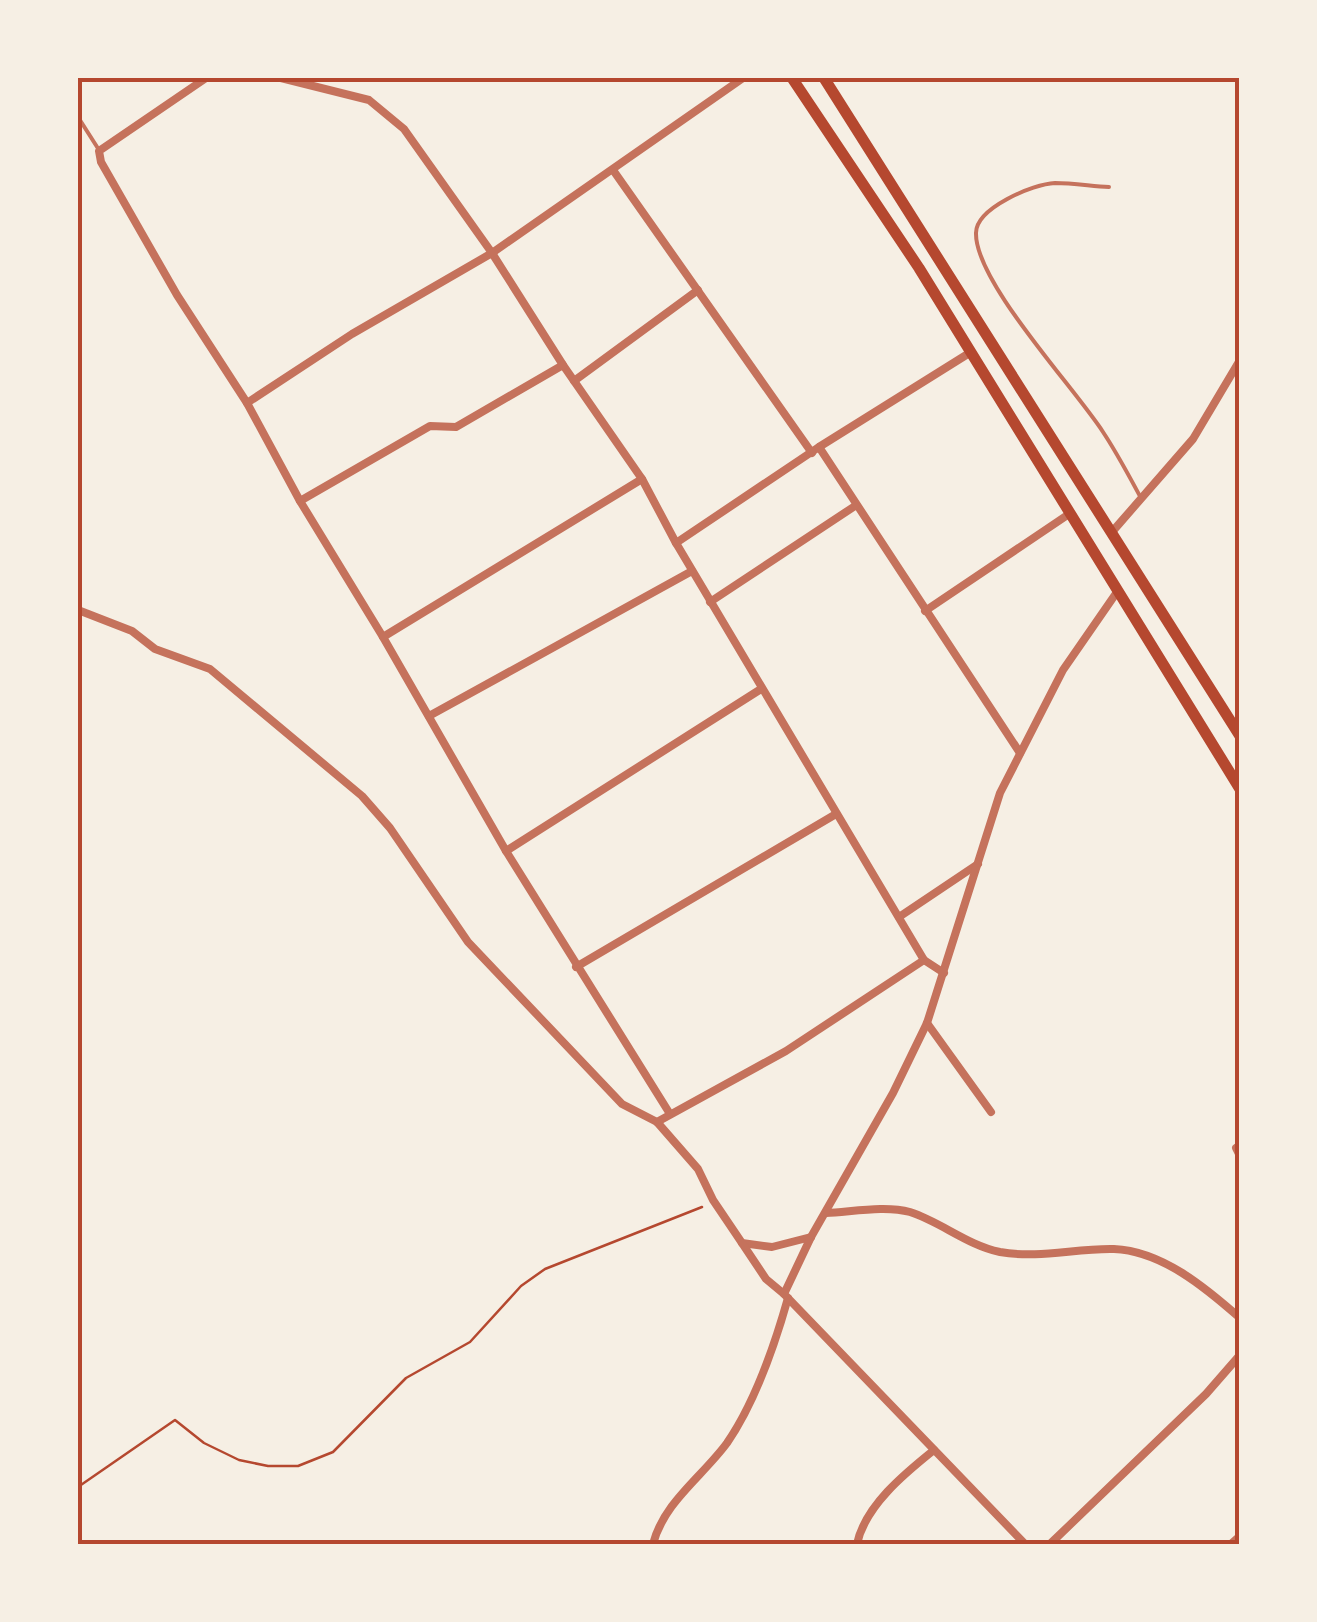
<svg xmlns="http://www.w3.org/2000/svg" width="1317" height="1622" font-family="'Crimson Pro',serif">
  <rect width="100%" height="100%" fill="#f6efe4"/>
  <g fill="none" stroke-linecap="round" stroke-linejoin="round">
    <!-- path -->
    <path stroke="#b5482f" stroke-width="2.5" d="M78,1487L175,1420L204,1443L239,1460L268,1466H298L333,1452L406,1378L470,1342L521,1286L545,1269L702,1207"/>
    <!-- service -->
    <g stroke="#c5725c" stroke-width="4">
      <path d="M78,117L99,150"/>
      <path d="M1109,187C1091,186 1073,183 1055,183C1033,184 976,208 976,233C975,282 1074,387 1103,432C1117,453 1129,476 1141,498"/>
    </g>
    <!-- minor -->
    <g stroke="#c5725c" stroke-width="8">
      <path d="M206,78L99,151L101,162L177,295L247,403L300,501L383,637L506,851L670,1114"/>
      <path d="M281,78L369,100L404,129L492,253L563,365L642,479L676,543L819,447L971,352"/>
      <path d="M613,170L812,453"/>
      <path d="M574,381L698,290"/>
      <path d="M247,403L352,334L492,253L743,78"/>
      <path d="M819,447L1020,753"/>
      <path d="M300,501L430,426L456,427L563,365"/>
      <path d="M1112,532L1193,439L1240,360"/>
      <path d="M676,543L924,960L944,973"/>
      <path d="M710,602L855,506"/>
      <path d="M78,610L132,631L155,649L210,669L362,796L390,828L468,942L622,1104L657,1122L698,1169L713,1200L742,1243L772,1247L811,1237"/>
      <path d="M925,611L1069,514"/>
      <path d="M383,637L642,479"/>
      <path d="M429,716L692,571"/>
      <path d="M506,851L761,689"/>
      <path d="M899,917L978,864"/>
      <path d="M576,967L836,814"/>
      <path d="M927,1023L991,1112"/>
      <path d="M657,1122L786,1051L924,960"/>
      <path d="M1240,1145L1236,1148L1240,1156"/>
      <path d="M826,1213C851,1212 885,1205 910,1212C941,1222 967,1245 1000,1252C1040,1259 1075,1248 1114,1249C1162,1251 1206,1288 1240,1318"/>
      <path d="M742,1243L766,1279L784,1294"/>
      <path d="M653,1544C664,1502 702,1477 727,1443C754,1404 775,1344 788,1298"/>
      <path d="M857,1544C865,1506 904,1474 934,1450"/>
      <path d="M1025,1544L784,1294L811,1237L893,1093L927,1023L1000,793L1063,670L1117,592"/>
      <path d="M1050,1544L1206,1394L1240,1355"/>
      <path d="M1231,1544L1240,1536"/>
    </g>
    <!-- primary -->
    <g stroke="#b5482f" stroke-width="11">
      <path d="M792,78L919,268L1240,789"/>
      <path d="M824,78L1240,736"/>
    </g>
  </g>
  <!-- border -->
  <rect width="1317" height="1622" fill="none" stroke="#f6efe4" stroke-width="160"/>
  <rect x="80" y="80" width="1157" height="1462" fill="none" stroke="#b5482f" stroke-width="4"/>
</svg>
